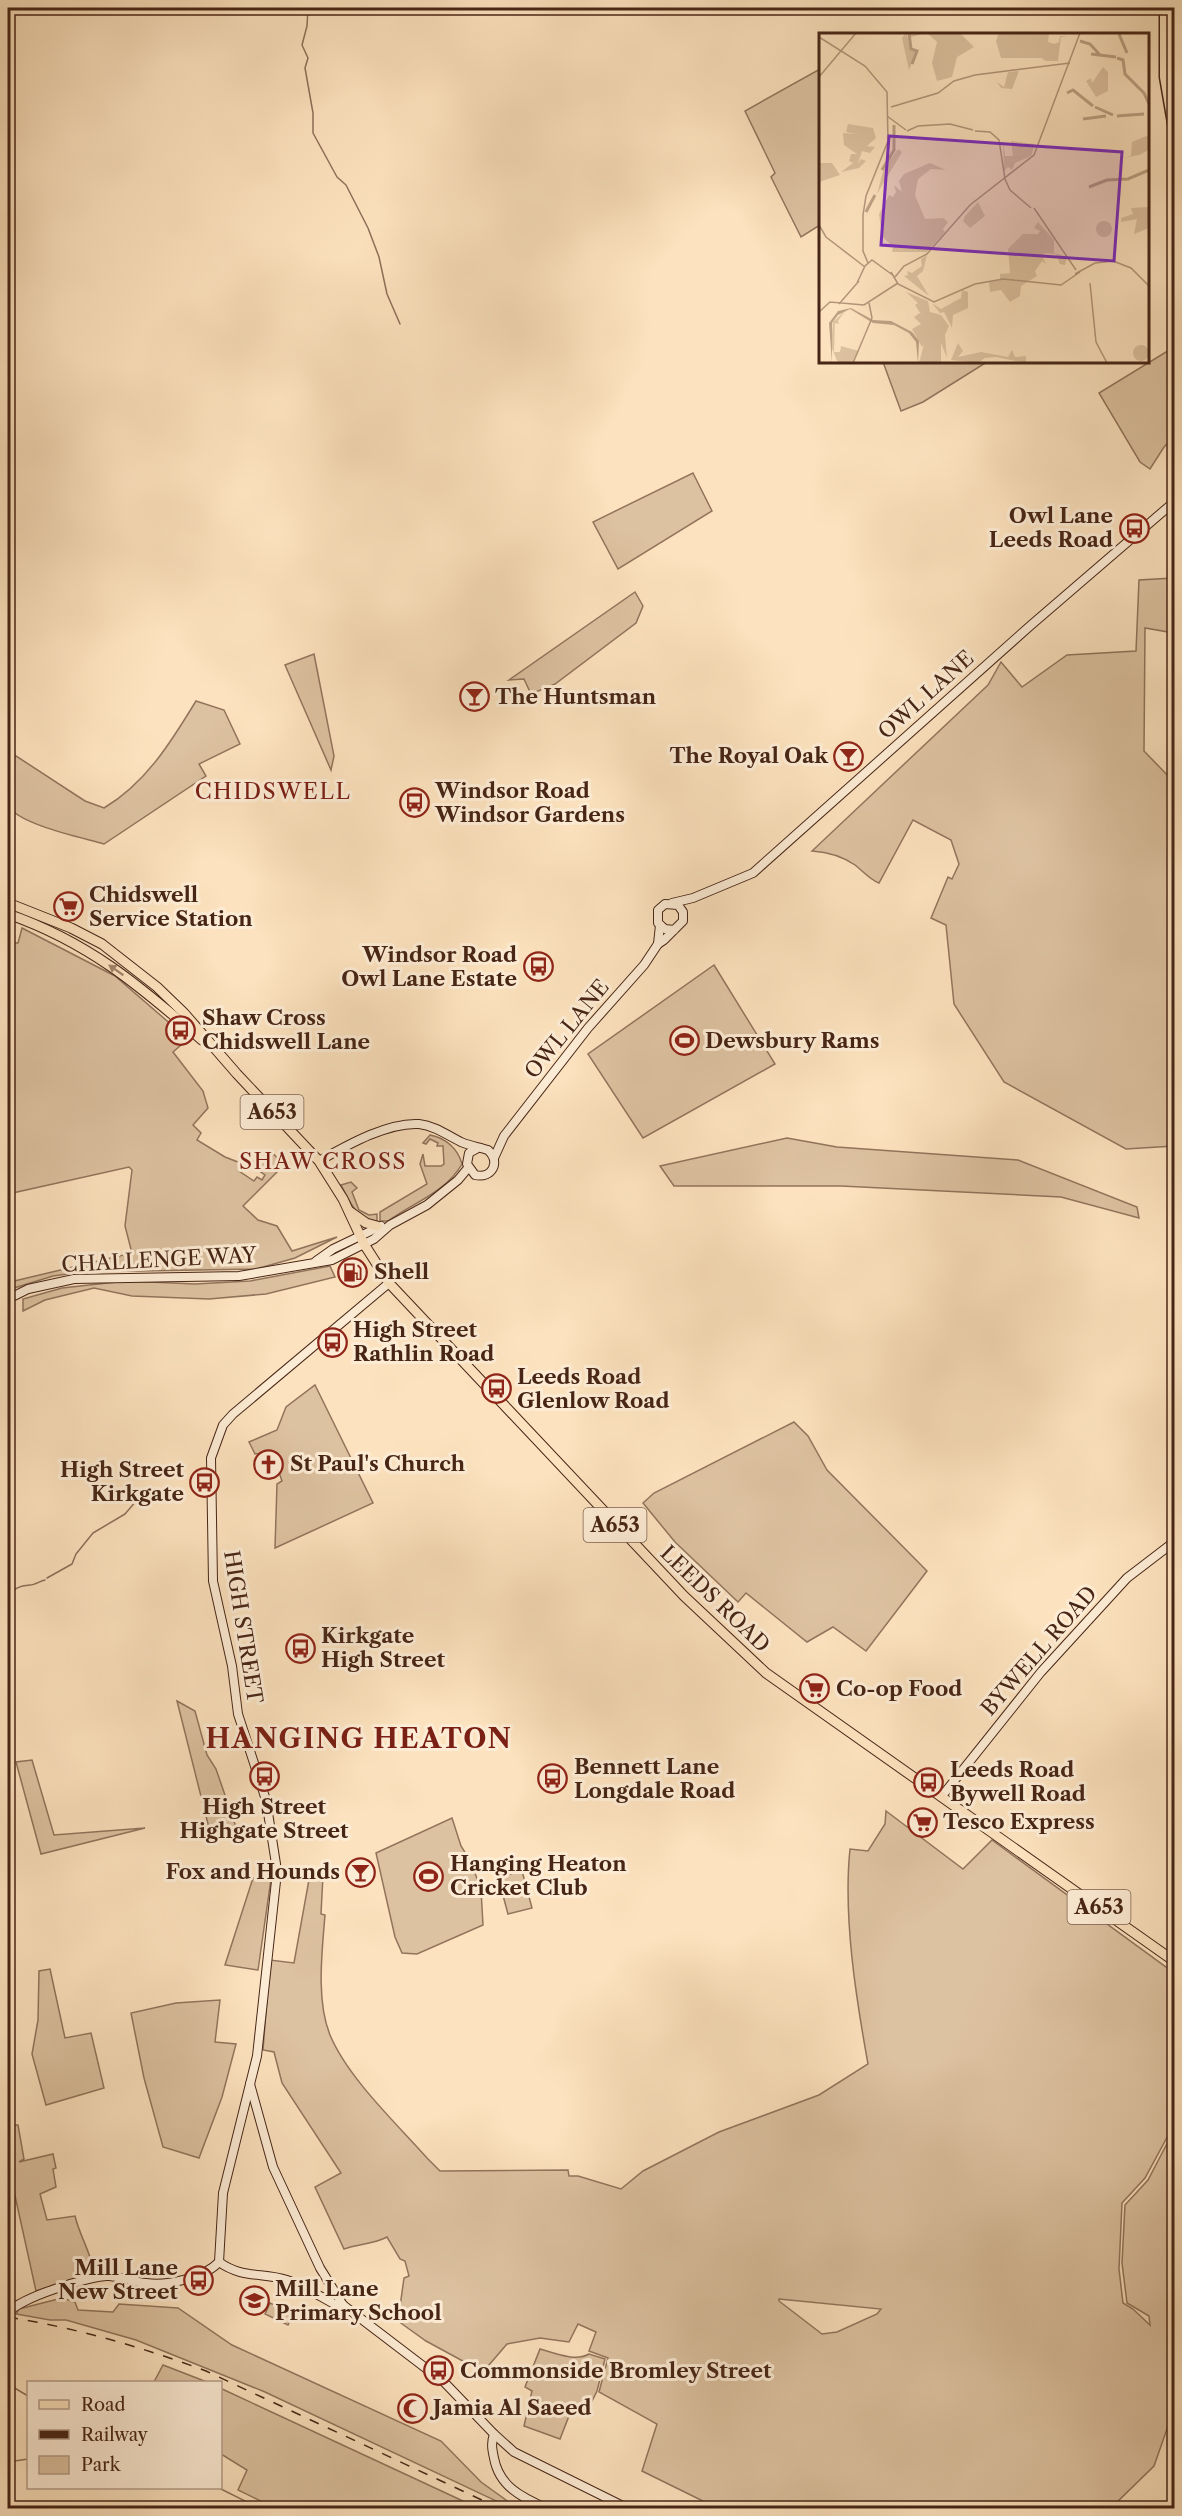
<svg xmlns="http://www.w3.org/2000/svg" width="1182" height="2516" font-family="'Libre Caslon Text',serif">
  <rect width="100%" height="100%" fill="#fce2be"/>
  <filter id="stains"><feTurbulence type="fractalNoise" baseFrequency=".00333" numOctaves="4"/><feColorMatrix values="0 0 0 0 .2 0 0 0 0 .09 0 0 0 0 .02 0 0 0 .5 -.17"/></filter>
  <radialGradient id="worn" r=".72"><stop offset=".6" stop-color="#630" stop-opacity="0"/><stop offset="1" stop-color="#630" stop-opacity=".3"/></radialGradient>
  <!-- green -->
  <g fill="#ddc2a1" stroke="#92745c" stroke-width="1.5" fill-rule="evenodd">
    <path d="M820,69V225L801,237L771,177L775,173L745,111Z"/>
    <path d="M1174,347V437L1164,447L1150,469L1140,462L1099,393Z"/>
    <path d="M883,362H987L923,402L901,411Z"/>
    <path d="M693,473L712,511L618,569L593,522Z"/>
    <path d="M1174,533V633L1145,628L1144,751L1173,781L1174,780V1146L1126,1149L1004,1082L954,1004L946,925L931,918L948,877L952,879L959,864L951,840L913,820L879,883C869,879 863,871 855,865C842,856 827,852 812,851L988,685L1001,662L1022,687L1067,655L1136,651L1139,580L1173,578Z"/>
    <path d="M635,592L643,606L636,623L555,684L531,694L524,679L509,680Z"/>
    <path d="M314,654L334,756L331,770L285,665Z"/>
    <path d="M196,701L224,710L240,744L199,764L206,776L104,844C84,838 17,824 9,806C4,793 8,772 8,758L13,754L85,801L104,808C146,783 171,742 196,701Z"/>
    <path d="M22,928L115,976L188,1039L173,1052L203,1091L208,1108L193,1125L201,1133L197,1140L225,1157L243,1164L239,1171L254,1181L257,1177L262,1180L265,1175L258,1170L261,1166L254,1161L256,1158L261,1160L270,1150L279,1160L275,1164L280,1169L243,1206L258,1220L277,1226L292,1251L337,1237L295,1258L256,1269L82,1272L53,1276L14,1288L10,1282L132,1253L125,1226L132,1170L129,1167L8,1194V943H18Z"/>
    <path d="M714,965L775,1064L643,1138L588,1054Z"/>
    <path d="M430,1135C446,1138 458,1149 462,1164C446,1192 413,1203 388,1221H380V1212L427,1184L420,1164L423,1154L425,1166H441L444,1164L443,1146H437L438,1143L430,1139L426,1144L423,1143Z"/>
    <path d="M787,1138L837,1147L1018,1160L1137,1207L1139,1218L1061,1197L841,1186H674L660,1166Z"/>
    <path d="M351,1182L357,1188L352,1192L359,1210L369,1215L377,1214V1222C357,1221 349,1200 341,1185Z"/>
    <path d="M330,1266L335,1277L266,1294L209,1299L132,1296L94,1288L45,1300L23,1311V1299L62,1288L126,1281L195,1284L250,1281Z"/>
    <path d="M315,1385L373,1503L275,1548L277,1484L282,1481L272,1452L255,1454L249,1442L277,1430L286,1407Z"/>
    <path d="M794,1422L808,1436L827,1470L927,1571L866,1651L833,1627L807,1642L746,1593L738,1602L675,1542L643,1503L654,1493Z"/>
    <path d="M177,1701L195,1711L207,1755L216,1769L237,1830L211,1836Z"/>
    <path d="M32,1760L54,1835L145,1828L41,1854L16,1762Z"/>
    <path d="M886,1811L963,1869L992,1840L1174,1973V2427L1168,2426L1154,2466L1117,2502L1104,2508H717L642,2471L657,2424L599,2392L608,2358L589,2351L596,2332L578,2324L569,2342L540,2338L507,2344L483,2372L426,2341L398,2321L404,2278L409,2276L405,2261L400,2259L387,2237C374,2244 358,2244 344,2249L315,2187L341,2173L282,2083L274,2052L263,2050L270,1960L294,1963L310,1874L323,1875L321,1914L325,1915C322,1952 316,2000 330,2035C348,2078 396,2123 427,2158L440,2171L568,2170L569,2176H578L621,2189L643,2171L719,2132L819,2095L868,2064C856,1998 843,1916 850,1849L868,1851L885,1824ZM1170,2132L1172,2134L1148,2180L1125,2205L1122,2263L1127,2303L1149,2316L1150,2325L1133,2309L1123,2303L1119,2269L1122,2203L1145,2178ZM779,2299L881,2309L877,2314L837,2332L822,2334L779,2301Z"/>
    <path d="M452,1818L461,1846L471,1862L481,1890L483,1925L417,1954L402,1953L395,1937L376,1853Z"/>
    <path d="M522,1871L532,1908L508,1914L498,1877Z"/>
    <path d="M253,1878L271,1879L258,1970L225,1965Z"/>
    <path d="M50,1969L65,2038L91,2033L104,2088L46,2105L32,2054L38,2020L39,1971Z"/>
    <path d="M220,2000L215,2042L236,2044L222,2097L199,2158L163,2147L144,2078L131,2013L176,2003Z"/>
    <path d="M14,2125H18L24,2159L19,2162L53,2154L56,2168L53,2169L56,2187L40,2194L47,2220L75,2216C80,2237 90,2250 94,2272L36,2291L8,2164V2127Z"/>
    <path d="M62,2298L75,2302L78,2310L113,2312L119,2304L178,2308L232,2345L441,2441L481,2482L517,2508H511L265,2392L136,2340L66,2320H50L16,2314L19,2309Z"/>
    <path d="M270,2303L293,2314L288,2325L265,2314Z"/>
    <path d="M540,2349C554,2353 576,2362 589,2354L605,2359L597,2391L589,2407L574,2403L560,2439L524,2426L532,2391L525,2387Z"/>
    <path d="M163,2365L207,2382H154Z"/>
    <path d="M220,2388L478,2508H275L238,2490L247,2470L221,2454Z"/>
  </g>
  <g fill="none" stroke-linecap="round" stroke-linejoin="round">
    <!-- stream -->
    <g stroke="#8e7059" stroke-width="1.5">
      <path d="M308,8L307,26L302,45L308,58L305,68L313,113V133L337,177L346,185L368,228L379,257L387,294L400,324"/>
      <path d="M47,1578L72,1564L76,1554L93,1533L125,1514L137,1500L146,1494"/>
      <path d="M8,1596C15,1588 19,1586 30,1585C35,1585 40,1581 45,1580"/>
      <path d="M8,2384L28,2396"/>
      <path d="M8,2462L28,2459"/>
      <path d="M219,2488L259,2508"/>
    </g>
    <defs>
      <g id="secondary">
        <path d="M672,903L693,898L753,873L1030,626L1174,502"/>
        <path d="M658,944L664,940L683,921V912L678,905L665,904L658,910V923L665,929L674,930"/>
        <path d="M494,1158L504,1136L588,1028L644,965L658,944L660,925"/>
        <path d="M319,1161C346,1146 387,1122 419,1124C435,1126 447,1135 461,1142C470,1146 479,1147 488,1150C501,1162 492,1179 475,1175L467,1164L469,1153L478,1148"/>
        <path d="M316,1261L333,1249L381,1226"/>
        <path d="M8,1299L28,1289L74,1279L239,1276L332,1260L374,1239L390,1225L427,1205L458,1180L468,1168"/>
        <path d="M942,1796L1041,1672L1127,1578L1174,1542"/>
        <path d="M250,2084L273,2167L320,2268L343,2305L444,2382L494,2434L514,2452L627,2508"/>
        <path d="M219,2262C243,2279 262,2272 287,2280C304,2286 321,2297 338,2306L343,2305"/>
        <path d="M8,2314C14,2299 93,2275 109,2276C122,2277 134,2282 146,2283C167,2286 204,2278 219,2262L223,2193L257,2056L276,1881V1864L266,1800L238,1714L232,1666L213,1581L211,1458L223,1425L233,1414L389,1283"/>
        <path d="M494,2434C491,2443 492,2449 494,2458C499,2486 521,2497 546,2508"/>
      </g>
      <g id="primary">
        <path d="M8,903L71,928L102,944L157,987L184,1013L237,1074L319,1161L343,1199L364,1244L389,1283L684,1596L766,1673L1174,1961"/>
        <path d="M8,914C88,942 139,985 202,1040"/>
        <path d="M349,1211L366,1223L377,1226"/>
      </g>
      <g id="highway">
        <path d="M1165,8V77L1174,129"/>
        <path d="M1174,24V79"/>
      </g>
    </defs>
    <!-- secondary casing -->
    <use href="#secondary" stroke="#472516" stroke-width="10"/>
    <!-- primary casing -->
    <use href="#primary" stroke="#472516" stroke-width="11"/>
    <!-- highway casing -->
    <use href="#highway" stroke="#472516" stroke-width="13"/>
    <!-- secondary -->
    <use href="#secondary" stroke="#fdecd5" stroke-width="8"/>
    <!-- primary -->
    <use href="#primary" stroke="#fce2be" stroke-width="9"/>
    <!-- highway -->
    <use href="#highway" stroke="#fce2be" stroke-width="10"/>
    <!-- rail -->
    <path stroke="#472516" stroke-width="1.5" stroke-dasharray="10 10" stroke-linecap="butt" d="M8,2317C76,2328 142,2347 206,2371L499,2508"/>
  </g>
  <!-- one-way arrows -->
  <defs><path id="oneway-solid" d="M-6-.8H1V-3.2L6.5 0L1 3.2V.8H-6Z" transform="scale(1.5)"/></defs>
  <use fill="#a2846a" href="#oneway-solid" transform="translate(116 970) rotate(-145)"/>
  <!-- icons -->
  <defs>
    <symbol id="bus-ring" viewBox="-11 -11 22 22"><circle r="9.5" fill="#fdecd5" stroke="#8f2418" stroke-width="1.5"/><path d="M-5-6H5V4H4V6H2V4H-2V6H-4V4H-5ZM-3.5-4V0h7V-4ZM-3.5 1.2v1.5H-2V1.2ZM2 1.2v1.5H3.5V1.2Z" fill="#8f2418"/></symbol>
    <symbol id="bar-ring" viewBox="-11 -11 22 22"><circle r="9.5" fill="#fdecd5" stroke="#8f2418" stroke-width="1.5"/><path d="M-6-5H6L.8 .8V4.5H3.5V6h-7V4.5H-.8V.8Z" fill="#8f2418"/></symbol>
    <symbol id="supermarket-ring" viewBox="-11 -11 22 22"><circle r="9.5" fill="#fdecd5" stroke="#8f2418" stroke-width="1.5"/><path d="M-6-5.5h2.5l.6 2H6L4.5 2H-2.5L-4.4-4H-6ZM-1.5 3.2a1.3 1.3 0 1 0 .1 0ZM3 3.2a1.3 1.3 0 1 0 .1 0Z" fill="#8f2418"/></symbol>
    <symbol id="stadium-ring" viewBox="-11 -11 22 22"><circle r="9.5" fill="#fdecd5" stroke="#8f2418" stroke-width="1.5"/><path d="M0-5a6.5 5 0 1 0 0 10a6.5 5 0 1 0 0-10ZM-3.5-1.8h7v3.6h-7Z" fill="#8f2418"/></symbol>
    <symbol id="fuel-ring" viewBox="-11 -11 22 22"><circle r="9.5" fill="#fdecd5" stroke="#8f2418" stroke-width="1.5"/><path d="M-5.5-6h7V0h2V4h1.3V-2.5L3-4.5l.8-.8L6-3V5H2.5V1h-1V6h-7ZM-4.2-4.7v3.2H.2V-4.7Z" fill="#8f2418"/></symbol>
    <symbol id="church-ring" viewBox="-11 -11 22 22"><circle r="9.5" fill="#fdecd5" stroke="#8f2418" stroke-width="1.5"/><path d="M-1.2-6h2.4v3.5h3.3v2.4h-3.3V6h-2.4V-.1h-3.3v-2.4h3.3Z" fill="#8f2418"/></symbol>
    <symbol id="school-ring" viewBox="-11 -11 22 22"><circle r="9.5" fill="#fdecd5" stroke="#8f2418" stroke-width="1.5"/><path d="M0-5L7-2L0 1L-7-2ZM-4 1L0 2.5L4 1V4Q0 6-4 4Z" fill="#8f2418"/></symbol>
    <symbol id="mosque-ring" viewBox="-11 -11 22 22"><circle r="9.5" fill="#fdecd5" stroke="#8f2418" stroke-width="1.5"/><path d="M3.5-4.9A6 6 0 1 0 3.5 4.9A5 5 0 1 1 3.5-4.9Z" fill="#8f2418"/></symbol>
  </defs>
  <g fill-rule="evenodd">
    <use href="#bus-ring" x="1118" y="512" width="33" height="33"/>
    <use href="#bar-ring" x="458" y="680" width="33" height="33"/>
    <use href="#bar-ring" x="832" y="740" width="33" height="33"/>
    <use href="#bus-ring" x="398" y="786" width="33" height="33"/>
    <use href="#supermarket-ring" x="52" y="890" width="33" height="33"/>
    <use href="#bus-ring" x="522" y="950" width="33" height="33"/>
    <use href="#bus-ring" x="164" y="1014" width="33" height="33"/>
    <use href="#stadium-ring" x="668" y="1024" width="33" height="33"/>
    <use href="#fuel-ring" x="336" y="1256" width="33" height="33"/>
    <use href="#bus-ring" x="316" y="1326" width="33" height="33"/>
    <use href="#bus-ring" x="480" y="1372" width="33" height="33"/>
    <use href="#church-ring" x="252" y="1448" width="33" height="33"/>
    <use href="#bus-ring" x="188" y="1466" width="33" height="33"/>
    <use href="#bus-ring" x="284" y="1632" width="33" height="33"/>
    <use href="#supermarket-ring" x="798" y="1672" width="33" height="33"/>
    <use href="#bus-ring" x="248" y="1760" width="33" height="33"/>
    <use href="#bus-ring" x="536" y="1762" width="33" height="33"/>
    <use href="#bus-ring" x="912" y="1766" width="33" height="33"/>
    <use href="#supermarket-ring" x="906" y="1806" width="33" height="33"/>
    <use href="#bar-ring" x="344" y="1856" width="33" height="33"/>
    <use href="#stadium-ring" x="412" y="1860" width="33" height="33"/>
    <use href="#bus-ring" x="182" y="2264" width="33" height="33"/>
    <use href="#school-ring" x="238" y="2284" width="33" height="33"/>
    <use href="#bus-ring" x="422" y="2354" width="33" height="33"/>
    <use href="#mosque-ring" x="396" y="2392" width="33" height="33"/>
  </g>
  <g text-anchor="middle" stroke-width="6" stroke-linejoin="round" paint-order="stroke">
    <!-- shield labels -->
    <g fill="#fdecd5" stroke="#7e614f" stroke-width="1.5">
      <rect x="240.5" y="1095" width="63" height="34" rx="4.5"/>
      <rect x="583.5" y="1508" width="63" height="34" rx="4.5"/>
      <rect x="1067.5" y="1890" width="63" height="34" rx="4.5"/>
    </g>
    <g font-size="20" font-weight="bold" fill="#472516">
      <text x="272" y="1119">A653</text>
      <text x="615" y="1532">A653</text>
      <text x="1099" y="1914">A653</text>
    </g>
    <!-- poi labels -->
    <g font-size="21" font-weight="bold" fill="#472516" stroke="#fdecd5" text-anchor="start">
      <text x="1113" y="523" text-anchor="end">Owl Lane<tspan x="1113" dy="24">Leeds Road</tspan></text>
      <text x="495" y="704">The Huntsman</text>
      <text x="828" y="763" text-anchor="end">The Royal Oak</text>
      <text x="435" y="798">Windsor Road<tspan x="435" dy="24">Windsor Gardens</tspan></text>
      <text x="89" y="902">Chidswell<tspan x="89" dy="24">Service Station</tspan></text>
      <text x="517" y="962" text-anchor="end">Windsor Road<tspan x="517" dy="24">Owl Lane Estate</tspan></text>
      <text x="202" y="1025">Shaw Cross<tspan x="202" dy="24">Chidswell Lane</tspan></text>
      <text x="705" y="1048">Dewsbury Rams</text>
      <text x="374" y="1279">Shell</text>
      <text x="353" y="1337">High Street<tspan x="353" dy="24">Rathlin Road</tspan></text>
      <text x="517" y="1384">Leeds Road<tspan x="517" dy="24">Glenlow Road</tspan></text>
      <text x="290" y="1471">St Paul's Church</text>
      <text x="184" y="1477" text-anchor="end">High Street<tspan x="184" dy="24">Kirkgate</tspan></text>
      <text x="321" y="1643">Kirkgate<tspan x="321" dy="24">High Street</tspan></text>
      <text x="836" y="1696">Co-op Food</text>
      <text x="574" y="1774">Bennett Lane<tspan x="574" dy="24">Longdale Road</tspan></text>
      <text x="950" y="1777">Leeds Road<tspan x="950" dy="24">Bywell Road</tspan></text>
      <text x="264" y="1814" text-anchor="middle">High Street<tspan x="264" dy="24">Highgate Street</tspan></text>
      <text x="943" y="1829">Tesco Express</text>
      <text x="450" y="1871">Hanging Heaton<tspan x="450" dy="24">Cricket Club</tspan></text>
      <text x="340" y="1879" text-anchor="end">Fox and Hounds</text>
      <text x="178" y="2275" text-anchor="end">Mill Lane<tspan x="178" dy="24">New Street</tspan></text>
      <text x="275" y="2296">Mill Lane<tspan x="275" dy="24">Primary School</tspan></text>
      <text x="460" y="2378">Commonside Bromley Street</text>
      <text x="433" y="2415">Jamia Al Saeed</text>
    </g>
    <!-- street labels -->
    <g font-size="21" fill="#472516" stroke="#fdecd5">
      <text transform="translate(926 695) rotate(-42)" y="7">OWL LANE</text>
      <text transform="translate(567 1029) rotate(-51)" y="7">OWL LANE</text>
      <text transform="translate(159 1260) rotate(-3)" y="7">CHALLENGE WAY</text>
      <text transform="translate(715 1599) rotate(44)" y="7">LEEDS ROAD</text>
      <text transform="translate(243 1627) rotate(81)" y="7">HIGH STREET</text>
      <text transform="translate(1039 1651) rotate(-49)" y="7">BYWELL ROAD</text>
    </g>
    <!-- neighbourhood labels -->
    <g font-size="22" letter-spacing="1.5" fill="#7a1f14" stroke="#fdecd5">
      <text x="273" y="799">CHIDSWELL</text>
      <text x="323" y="1169">SHAW CROSS</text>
    </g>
    <!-- district labels -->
    <g font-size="27" font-weight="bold" letter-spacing="1.5" fill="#7a1f14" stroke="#fdecd5">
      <text x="359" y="1748">HANGING HEATON</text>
    </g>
  </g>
  <!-- overview -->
  <g transform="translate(819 33)">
    <rect width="330" height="330" fill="#fce2be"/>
    <path d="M87,0L89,5L92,0H107L92,4V16L98,17L90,37L83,5ZM108,0H141L155,14L138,24L133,44L118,48L113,30L118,9ZM180,0H230L229,9L235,11L240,9L241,3H249L242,4L239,28H227L222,25H182L177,8ZM284,34L289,39V58L277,64L267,48L272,45L273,50ZM200,38L193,56L182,55L178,49L185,54L189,39ZM29,91L54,95L57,105L48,113L56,114L51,120L43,118L39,131L42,126L47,128L40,135L22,139L34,130L30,128L32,121H38L25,112L24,100L37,101L27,99ZM330,102V117L320,122L299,126L312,123L313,109ZM184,107L186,123H194L192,108L216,111L212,123L196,130L193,137L189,134L185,138ZM79,116L83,119L58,161L65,135ZM0,130H13L21,142L0,149ZM111,130L127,137L112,136L99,146L96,162L106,186L124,185L129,189L124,196L126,199L108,219H73L74,214L63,203L60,181L70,162L74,164L77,159L75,152L83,159L80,148L85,141ZM159,169L166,183L151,195L144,188L146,183ZM329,174L330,195L315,201L318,186L302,189V185L314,181L312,175ZM277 196a8 8 0 1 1 16 0a8 8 0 1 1-16 0ZM219,189L235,207V220L248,224L246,232L241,231L237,221L226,220L223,223L227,231L223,228L216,238L218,243L202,253L201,263L191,269L182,257L171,259L170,249L181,247V241L191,240L189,216L204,201H219L221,198L215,195ZM108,222L104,238L98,243L110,263L85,243L89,242L88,238L93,240L103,233L102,226ZM143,257L149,259V275L134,282L133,295L125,279L121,280L113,270L122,276L142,265ZM87,259L109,268L111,279L122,282L130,293L126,302L128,325L122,310V330H100L105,311L103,314L93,296L102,291L95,284L101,280L104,284L96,272L99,270ZM26,278L19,288L20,291L16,290L15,319H21L22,313L40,318L34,330H19L12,313L14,289ZM139,310L144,318L139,324L162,319L189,324L193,317L196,324L207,323V330L177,324L166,325L159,330L132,327ZM314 320a8 8 0 1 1 16 0a8 8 0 1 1-16 0Z" fill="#ddc2a1"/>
    <path d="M32,275L54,287L72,288L93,299L100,308L99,330L97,309L90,300L75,292L54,290L31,276L19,282L13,290V330L10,290L19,278Z" fill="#bea285"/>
    <path fill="none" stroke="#bea285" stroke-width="3" d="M90,0L92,16L98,18L93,31M300,1L308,20M261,8L271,11L281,22M272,21L297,24M298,25L304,27L306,41L325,60L330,71M248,60L254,57L274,73M276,74L294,82M298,83L325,81M264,86L287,83M63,137L75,117V92M270,154L288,147L309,146L330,137M47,179L56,162"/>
    <path fill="none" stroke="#b4967b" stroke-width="1.5" d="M0,4L46,33L68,59L69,108L47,163L44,182V218L49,230M0,44L37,0M72,74L119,60L135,48L156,42L251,30M68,83L87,97M88,98L99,93L131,91L154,97M156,98L171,99L180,107L186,146L191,157L212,175M215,175L257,237M0,192L7,204L46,234M72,239L79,251L115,269L156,251L184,246L242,252L261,239M256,241L276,230L294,228L312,235L330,253M76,244L85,233L108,221L151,172L215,122L261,0M38,250L46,233L53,227L75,243M271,250L277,309L288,330M20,271L40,248M0,279L11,269L45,272L79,250M34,330L53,285L50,270"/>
    <path fill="#7b2cbf" fill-opacity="0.15" stroke="#7b2cbf" stroke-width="3" d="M70,103L303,119L295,228L62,212Z"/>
    <rect width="330" height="330" fill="none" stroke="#472516" stroke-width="3"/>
  </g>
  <!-- margin -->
  <rect width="1182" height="2516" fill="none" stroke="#fce2be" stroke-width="30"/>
  <rect x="9" y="9" width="1164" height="2498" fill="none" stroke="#472516" stroke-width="3"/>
  <rect x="15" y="15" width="1152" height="2486" fill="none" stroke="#472516" stroke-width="1.5"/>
  <!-- legend -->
  <rect x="27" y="2381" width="195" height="108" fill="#fdecd5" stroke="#b49c89" stroke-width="1.5"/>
  <rect x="39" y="2400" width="30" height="9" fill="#fce2be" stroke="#b49c89" stroke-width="1.5"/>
  <text x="81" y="2411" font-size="18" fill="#472516">Road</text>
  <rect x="39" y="2430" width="30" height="9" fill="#472516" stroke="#b49c89" stroke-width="1.5"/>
  <text x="81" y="2441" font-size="18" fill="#472516">Railway</text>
  <rect x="39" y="2456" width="30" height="18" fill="#ddc2a1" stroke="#b49c89" stroke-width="1.5"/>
  <text x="81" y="2471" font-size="18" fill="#472516">Park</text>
  <rect width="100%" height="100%" filter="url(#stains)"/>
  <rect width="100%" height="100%" fill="url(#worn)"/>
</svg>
